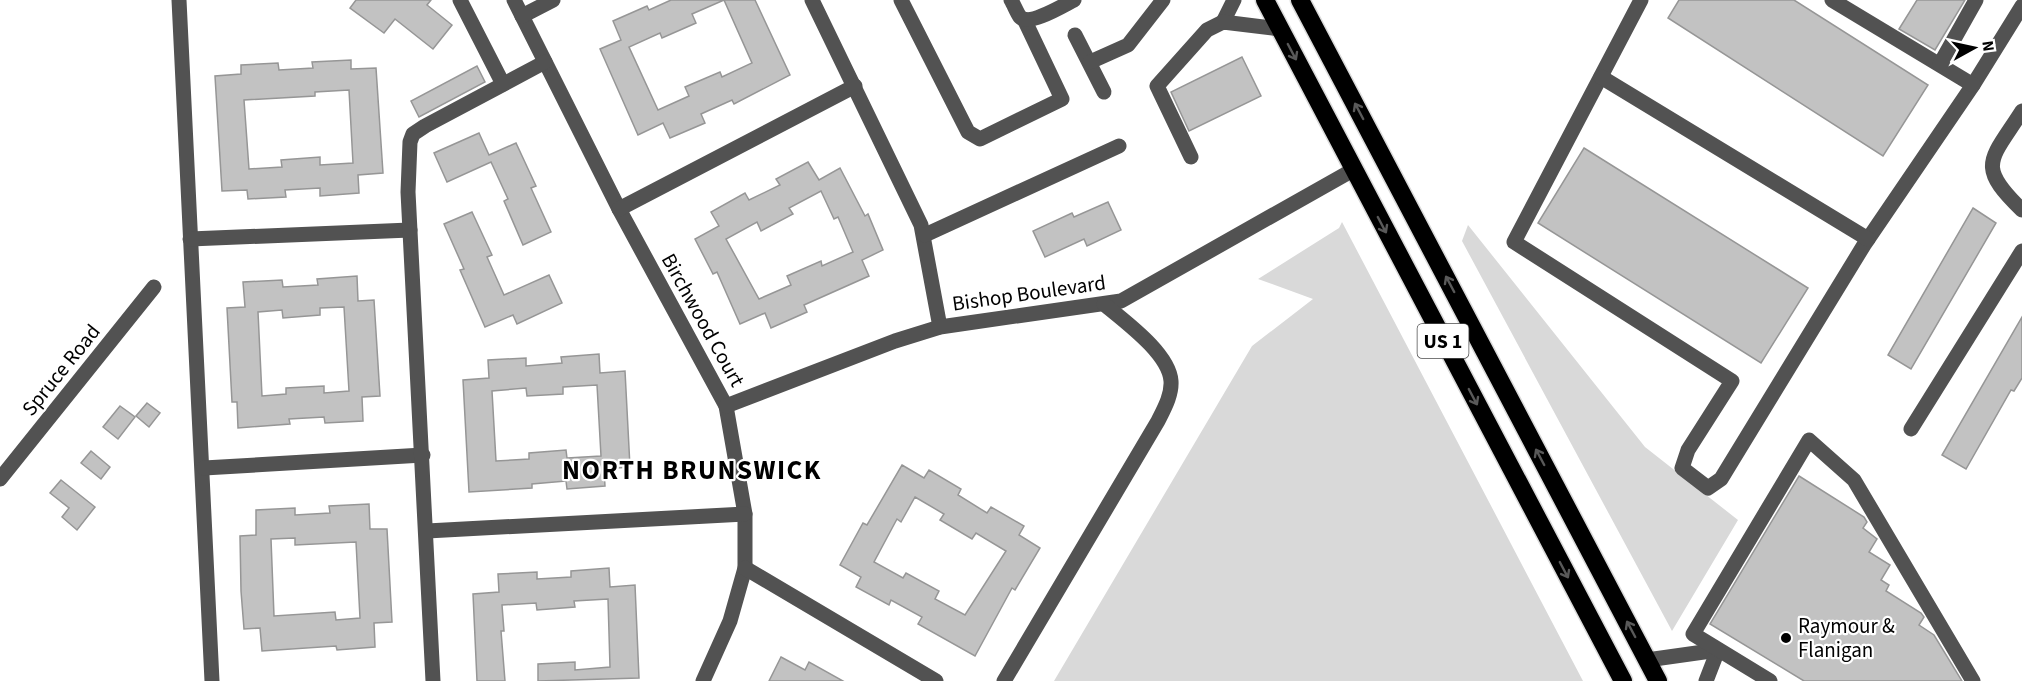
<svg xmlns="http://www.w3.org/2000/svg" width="2022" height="681" font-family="'Source Sans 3',sans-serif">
  <rect width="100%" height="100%" fill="#fff"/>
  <!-- green -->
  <g fill="#d9d9d9">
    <path d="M1342,222L1583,681H1054L1252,346L1313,299L1258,279L1339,228Z"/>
    <path d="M1468,225L1645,447L1738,520L1672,631L1462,241Z"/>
  </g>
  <!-- building -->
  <g fill="#c2c2c2" stroke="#969696" stroke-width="1.5" fill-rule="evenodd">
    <path d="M356,0H431L427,5L452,25L433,49L395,19L384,33L350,8Z"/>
    <path d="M671,0H724L692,14L696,23L662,38L660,33L629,47L658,110L689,96L685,87L720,72L722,77L752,63L724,0H755L790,75L734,104L732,100L701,114L705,123L670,138L663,123L638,135L600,49L621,40L613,21L647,6L649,10Z"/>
    <path d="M1679,0H1794L1928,85L1883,156L1668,18Z"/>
    <path d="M1917,0H1965L1935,50L1899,29Z"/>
    <path d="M1242,57L1261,96L1189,131L1171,92Z"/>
    <path d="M351,60V69L376,68L383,173L358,175L359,193L320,196V188L285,190L286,197L248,199L247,190L222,191L215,76L241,74V65L278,63L279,70L313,68L312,62ZM349,90L353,163L320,165V157L281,160L282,167L249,169L244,100L315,96V92Z"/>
    <path d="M477,66L485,82L419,117L411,101Z"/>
    <path d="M479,133L489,155L516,143L536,186L531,188L551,232L523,245L504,201L508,199L491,162L447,182L434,153Z"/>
    <path d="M1584,148L1808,288L1761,363L1538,223Z"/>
    <path d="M808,162L819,180L840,168L865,216L868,214L883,250L862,260L869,276L804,305L807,312L771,328L765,313L740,324L717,272L713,274L695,239L719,226L711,212L745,193L749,200L780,185L776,179ZM821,191L834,219L838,217L853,252L822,266L821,261L787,276L791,285L759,299L726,239L757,222L761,231L793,214L789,208Z"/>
    <path d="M1108,202L1121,230L1087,246L1084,239L1045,257L1033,231L1072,213L1074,217Z"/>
    <path d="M1973,208L1996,223L1911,369L1888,355Z"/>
    <path d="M472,212L492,255L487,257L504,295L549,275L562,303L517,324L513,315L485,327L460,270L464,269L444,224Z"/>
    <path d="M357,276L358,301L374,300L380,396L362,397L363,421L325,423L324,417L289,419L290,424L238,428L237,402H232L227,308L245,307L243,282L282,280L283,287L318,285L317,279ZM344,307L349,391L324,393V386L286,388V394L262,396L258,312L282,310L283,318L320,315V308Z"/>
    <path d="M2022,317V378L2014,391L2011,390L1966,469L1942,455Z"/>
    <path d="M599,354L600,373L625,371L630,467L604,469L605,486L567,489L566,481L532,484V488L469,492L463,380L489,378L488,360L526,358V366L562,363L561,357ZM597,385L601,456L567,458L566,450L529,453V459L496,461L492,391L526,388L527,396L563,394V387Z"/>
    <path d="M147,403L160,413L149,427L136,416Z"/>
    <path d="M120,406L135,417L118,439L103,427Z"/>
    <path d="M91,451L110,467L101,479L81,463Z"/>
    <path d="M902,465L924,478L929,470L961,489L958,495L987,513L991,507L1024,526L1019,535L1040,548L1015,590L1012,588L975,656L918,624L922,617L891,600L889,605L856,587L861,577L840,565L863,523L867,525ZM915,497L944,514L940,520L972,539L976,533L1006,551L965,615L935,599L939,591L906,573L903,578L874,562L897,519L901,522Z"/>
    <path d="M1799,476L1864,517L1867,522L1863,528L1877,539L1869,552L1890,565L1881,580L1889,585L1886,591L1921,613L1924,617L1919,625L1934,635L1962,681H1804L1710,624Z"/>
    <path d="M61,480L95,507L77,530L62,517L69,508L50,493Z"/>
    <path d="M369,504L370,529H387L392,622L374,623L375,647L337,650L336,646L262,651L260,628L244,629L241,591L240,536L256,535V510L295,508V515L330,513L329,506ZM295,538V545L356,542L360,618L336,620L335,612L274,616L271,539Z"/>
    <path d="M609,568L610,587L635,585L639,678L538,681V664L575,662V670L610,667L608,599L574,601L575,607L537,610L536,603L502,605L504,631H501L505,681H477L473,594L499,592L498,574L537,572V579L571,577V571Z"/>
    <path d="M781,657L805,670L809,662L843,681H769Z"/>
  </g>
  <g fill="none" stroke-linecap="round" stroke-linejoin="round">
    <defs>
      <g id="highway">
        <path d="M1265,0L1623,681"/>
        <path d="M1300,0L1658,681"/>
      </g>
    </defs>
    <!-- highway casing -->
    <use href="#highway" stroke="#dbdbdb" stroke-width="21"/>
    <!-- minor -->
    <g stroke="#525252" stroke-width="15">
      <path d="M179,0L212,681"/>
      <path d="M460,0L503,84"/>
      <path d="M514,0L619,209L726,406L745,514V568L730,621L703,681"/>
      <path d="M812,0L921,225L940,327"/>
      <path d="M901,0L968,132L980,139L1062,99L1024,19"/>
      <path d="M1011,0C1014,5 1017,13 1020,17C1030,26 1064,5 1074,0"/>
      <path d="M1641,0L1514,242L1732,381L1688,450L1682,468L1708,488L1721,479L1864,245L1973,85L2022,6"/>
      <path d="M1832,0L1973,85"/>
      <path d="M522,16L553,0"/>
      <path d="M1223,22L1234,0"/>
      <path d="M1075,35L1104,92"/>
      <path d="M1090,62L1128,45L1163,0"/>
      <path d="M1940,64L1976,0"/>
      <path d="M1601,77L1868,239"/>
      <path d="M2022,111C1991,160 1975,165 2022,210"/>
      <path d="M1191,157L1157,86L1207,30L1223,22L1280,29"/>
      <path d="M619,209L855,86"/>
      <path d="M925,235L1119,146"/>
      <path d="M190,239L410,230"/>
      <path d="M726,406L895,341L940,327L1121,301L1353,170"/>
      <path d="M1911,429L2022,251"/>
      <path d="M204,468L423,455"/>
      <path d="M0,479L154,287"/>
      <path d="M427,531L745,514"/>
      <path d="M745,568L936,681"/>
      <path d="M1647,660L1718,650"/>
      <path d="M433,681L408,192L410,142L413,134L425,126L545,62"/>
      <path d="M1004,681L1158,421C1164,409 1172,395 1171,381C1169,353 1124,321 1104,304"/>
      <path d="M1706,681L1718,650"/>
      <path d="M1770,681L1693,634L1809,440L1854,480L1973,681"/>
    </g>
    <!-- highway -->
    <use href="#highway" stroke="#000" stroke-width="18"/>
  </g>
  <!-- one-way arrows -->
  <defs><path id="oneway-shaft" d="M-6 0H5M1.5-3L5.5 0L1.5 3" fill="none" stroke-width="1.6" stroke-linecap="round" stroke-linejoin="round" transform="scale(1.5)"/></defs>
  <g stroke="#595959">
    <use href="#oneway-shaft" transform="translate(1292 52) rotate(62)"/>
    <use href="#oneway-shaft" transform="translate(1359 111) rotate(-118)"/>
    <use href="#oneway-shaft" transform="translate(1382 225) rotate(62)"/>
    <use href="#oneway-shaft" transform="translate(1450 284) rotate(-118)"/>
    <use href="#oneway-shaft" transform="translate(1473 397) rotate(62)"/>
    <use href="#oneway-shaft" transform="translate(1540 457) rotate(-118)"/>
    <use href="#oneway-shaft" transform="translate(1564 570) rotate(62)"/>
    <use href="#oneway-shaft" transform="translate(1631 629) rotate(-118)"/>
  </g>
  <!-- markers -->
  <circle fill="#000" stroke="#fff" stroke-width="2" cx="1786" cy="638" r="6"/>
  <g text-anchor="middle" stroke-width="4.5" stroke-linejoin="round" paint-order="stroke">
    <!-- shield labels -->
    <rect fill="#fff" stroke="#4c4c4c" stroke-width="1.5" x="1417.5" y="324" width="51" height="34" rx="4.5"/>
    <g font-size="20" font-weight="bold" fill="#000">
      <text x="1443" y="348">US 1</text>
    </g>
    <!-- street labels -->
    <g font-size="21" fill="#000" stroke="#fff">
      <text transform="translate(1029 293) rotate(-8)" y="7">Bishop Boulevard</text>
      <text transform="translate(703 320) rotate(61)" y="7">Birchwood Court</text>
      <text transform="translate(61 370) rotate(-51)" y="7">Spruce Road</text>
    </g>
    <!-- poi labels -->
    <g font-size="21" fill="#000" stroke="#fff" text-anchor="start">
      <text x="1798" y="633">Raymour &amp;<tspan x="1798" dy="24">Flanigan</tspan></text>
    </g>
    <!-- district labels -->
    <g font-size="27" font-weight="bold" letter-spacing="1.5" fill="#000" stroke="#fff">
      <text x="692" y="479">NORTH BRUNSWICK</text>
    </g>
  </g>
  <!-- north arrow -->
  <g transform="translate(1974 48) rotate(82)" stroke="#ffffff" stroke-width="4.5" paint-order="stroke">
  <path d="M0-4.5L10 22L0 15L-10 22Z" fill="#000000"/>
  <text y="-9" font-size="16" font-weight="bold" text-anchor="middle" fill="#000000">N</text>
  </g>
</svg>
